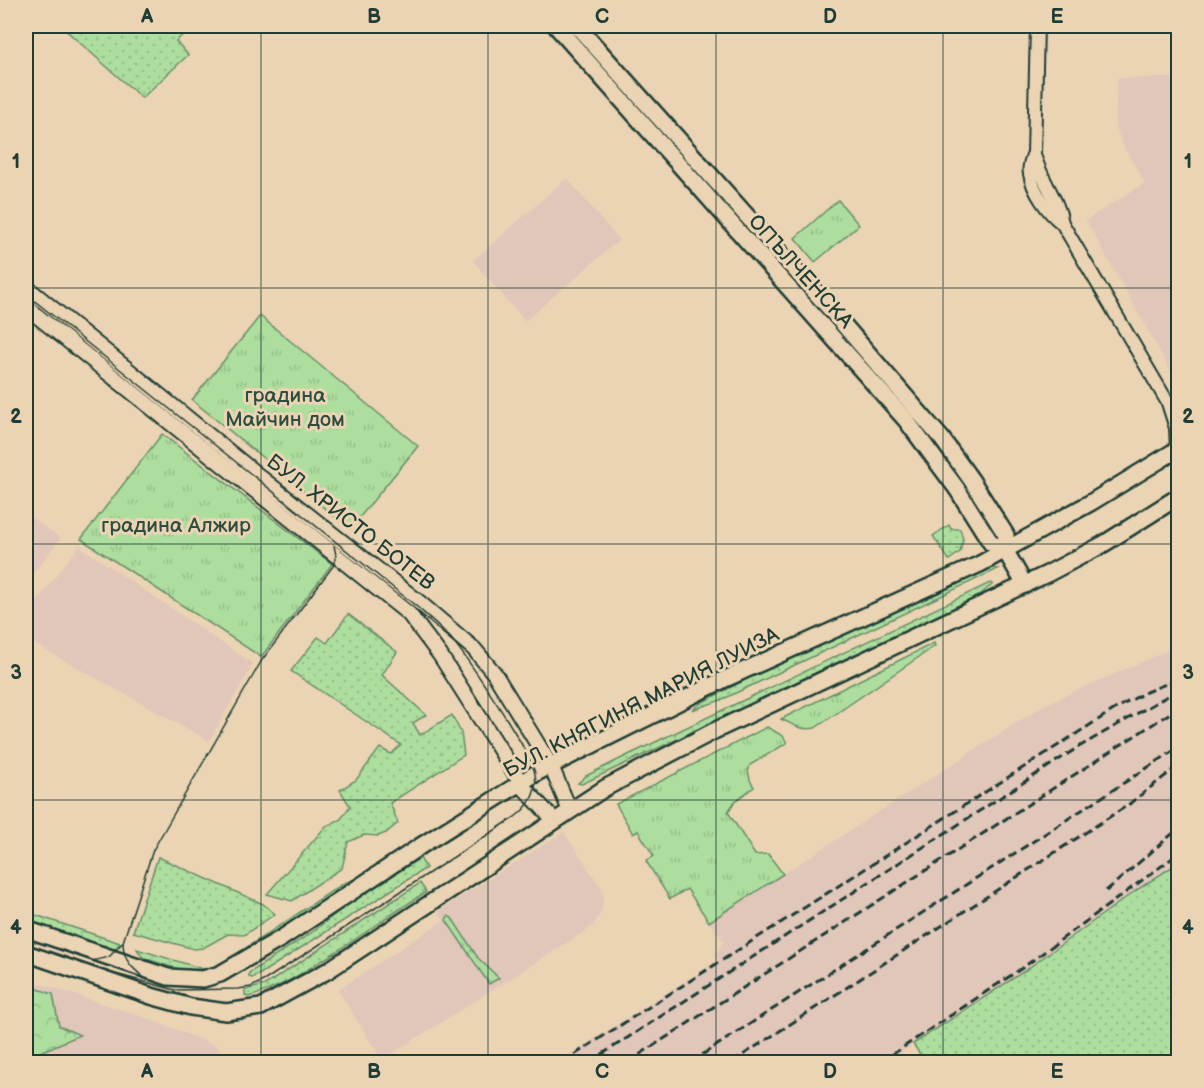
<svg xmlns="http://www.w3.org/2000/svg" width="1204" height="1088" font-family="'Balsamiq Sans',sans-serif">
  <defs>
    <pattern id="grass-dots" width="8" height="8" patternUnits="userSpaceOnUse" patternTransform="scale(1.5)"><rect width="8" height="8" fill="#adde9e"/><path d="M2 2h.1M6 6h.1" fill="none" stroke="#94bf89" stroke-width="1.8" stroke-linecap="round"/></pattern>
    <pattern id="forest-crowns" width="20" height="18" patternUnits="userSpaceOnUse" patternTransform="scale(1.5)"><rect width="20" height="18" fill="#adde9e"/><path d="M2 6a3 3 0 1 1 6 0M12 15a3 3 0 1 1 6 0" fill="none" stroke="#94bf89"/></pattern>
    <pattern id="park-tufts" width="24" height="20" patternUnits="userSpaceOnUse" patternTransform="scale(1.5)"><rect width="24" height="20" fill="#adde9e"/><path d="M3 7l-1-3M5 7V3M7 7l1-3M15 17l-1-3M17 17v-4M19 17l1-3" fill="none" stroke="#94bf89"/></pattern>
  </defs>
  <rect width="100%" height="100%" fill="#ebd4b3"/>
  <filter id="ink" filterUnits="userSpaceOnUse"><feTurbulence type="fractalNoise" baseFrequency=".0167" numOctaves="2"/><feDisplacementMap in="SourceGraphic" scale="12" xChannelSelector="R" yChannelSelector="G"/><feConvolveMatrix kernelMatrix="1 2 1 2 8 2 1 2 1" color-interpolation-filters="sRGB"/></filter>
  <g filter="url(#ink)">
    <!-- built -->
    <g fill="#e1c6ba">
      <path d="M1117,78H1178V384L1086,220L1145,183L1122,144L1115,124Z"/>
      <path d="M567,178L619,240L525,321L473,261Z"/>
      <path d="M26,514L61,538L26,582Z"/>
      <path d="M79,546L253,664L209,741L26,639V615Z"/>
      <path d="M1178,646V863L1135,891L1023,972L888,1062H558L718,960L715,954L724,942L709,922L1044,705Z"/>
      <path d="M564,832L600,886L604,898L600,914L593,926L382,1060L338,990L444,920L438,911Z"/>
      <path d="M26,979L144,1017L217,1046L227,1062H26Z"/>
    </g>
    <!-- grass -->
    <g fill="url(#grass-dots)" stroke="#668e69" stroke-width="1.5">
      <path d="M61,26H193L176,41L188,55L142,98Z"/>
      <path d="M949,525L951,529H960L963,539L960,552L949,560L933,536Z"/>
      <path d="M990,568L998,569L721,700L692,710L701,703L758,673Z"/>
      <path d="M990,583L993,584L976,598L620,766L582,784L578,783L586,776L624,757Z"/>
      <path d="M348,614L397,652L382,675L426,715L413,723L420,735L452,715L461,733L464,755L390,803L398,823L386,833L378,836L364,835L348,842L342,868L292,901L267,894L326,826L341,819L350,806L340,790L356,780L380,748L391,754L401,745L291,671L318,637L327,643Z"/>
      <path d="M158,857L263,904L275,914L244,935L228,934L203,948L194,949L133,932Z"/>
      <path d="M420,858L426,868L260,974L252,978L249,977V973L311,933L347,905Z"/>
      <path d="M1178,863V1062H925L913,1044L1023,972L1135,891Z"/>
      <path d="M358,878L302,919L216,969C191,975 166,966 142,957L137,949L203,969L220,965L344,883Z"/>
      <path d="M420,883L426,892C395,912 365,933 334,953C307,970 279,989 248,997L245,995V990L265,985Z"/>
      <path d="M26,912L120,943L117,948L113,949L26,920Z"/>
      <path d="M448,916L452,918L478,958L499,978L489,984L446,920Z"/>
    </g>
    <!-- forest -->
    <path fill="url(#forest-crowns)" stroke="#668e69" stroke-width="1.5" d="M26,985L53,994L59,1026L80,1035L26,1058Z"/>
    <!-- park -->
    <g fill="url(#park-tufts)" stroke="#668e69" stroke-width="1.5">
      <path d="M838,200L859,225L815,262L795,238Z"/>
      <path d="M260,316L418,446L350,529L192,400Z"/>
      <path d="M162,434L332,564L261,657L81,539Z"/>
      <path d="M934,643L935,646L815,728C801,731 794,725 781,719Z"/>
      <path d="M767,727L783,736L787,743L750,765L748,770L750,780L754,787L735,801L728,812L755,855L768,854L783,874L709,922L687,889L670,899L646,861L654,856L638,831L633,834L616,804Z"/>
    </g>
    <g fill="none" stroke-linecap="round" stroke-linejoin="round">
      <defs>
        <g id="tertiary">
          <path d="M1037,26L1034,154C1040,179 1058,198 1062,223L1168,403L1176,428L1177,450"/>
          <path d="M1033,155C1031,161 1028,167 1030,174C1033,191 1048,213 1062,223"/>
        </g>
        <g id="secondary">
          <path d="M26,287L261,478L420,603L474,649L494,673L551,766L570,811"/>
          <path d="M26,307L409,614L440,655L525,789L555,821"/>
        </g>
        <g id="primary">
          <path d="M556,26L906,420L957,489L991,543L1005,550L1025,585"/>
          <path d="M577,26L830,309L942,439L972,481L1006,535L1005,550"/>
          <path d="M26,929L168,977L203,979L220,974L282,938L419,847L538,772L723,680L980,564L1090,503L1178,449"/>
          <path d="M26,953L151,996L191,1007L226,1012L261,1007L327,971L605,788L714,731L1047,574L1102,545L1178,497"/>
        </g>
      </defs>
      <!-- tertiary casing -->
      <use href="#tertiary" stroke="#1f3d34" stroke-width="16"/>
      <!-- secondary casing -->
      <use href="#secondary" stroke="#1f3d34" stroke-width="18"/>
      <!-- primary casing -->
      <use href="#primary" stroke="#1f3d34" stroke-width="20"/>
      <!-- tertiary -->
      <use href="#tertiary" stroke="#ebd4b3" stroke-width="12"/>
      <!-- secondary -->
      <use href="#secondary" stroke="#ebd4b3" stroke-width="14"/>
      <!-- primary -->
      <use href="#primary" stroke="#ebd4b3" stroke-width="15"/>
      <!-- tram -->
      <g stroke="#1f3d34" stroke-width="1.5">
        <path d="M26,294L416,606C426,615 437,624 447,634C464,652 532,753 535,774C538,792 529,807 515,817L265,980L251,987L238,989L175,990L112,973L26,944"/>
        <path d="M123,942C123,961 133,969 147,980"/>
        <path d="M92,961L109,957L123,942L153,850L262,660L333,566L336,555L334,546"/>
      </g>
      <!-- rail -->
      <g stroke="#1f3d34" stroke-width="3" stroke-dasharray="9 4.5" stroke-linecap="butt">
        <path d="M1106,891L1178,829"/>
        <path d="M563,1062L1115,709L1146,692L1178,679"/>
        <path d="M590,1062L1077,748L1178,690"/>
        <path d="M628,1062L1178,708"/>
        <path d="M691,1062L1178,748"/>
        <path d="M732,1062L1128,805L1178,766"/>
        <path d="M881,1062L1025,966L1178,854"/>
      </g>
    </g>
  </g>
  <!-- grid -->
  <path fill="none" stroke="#1f3d34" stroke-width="1.5" stroke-opacity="0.55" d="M261,26V1062M488,26V1062M716,26V1062M943,26V1062M26,288H1178M26,544H1178M26,800H1178"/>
  <g text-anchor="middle" stroke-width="6" stroke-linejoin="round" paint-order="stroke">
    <!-- street labels -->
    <g font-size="21" fill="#1f3d34" stroke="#ebd4b3">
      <text transform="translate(801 271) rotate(48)" y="7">ОПЪЛЧЕНСКА</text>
      <text transform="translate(351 522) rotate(38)" y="7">БУЛ. ХРИСТО БОТЕВ</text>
      <text transform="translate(641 702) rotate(-27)" y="7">БУЛ. КНЯГИНЯ МАРИЯ ЛУИЗА</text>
    </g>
    <!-- park labels -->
    <g font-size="21" fill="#2d4d3f" stroke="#ebd4b3">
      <text x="285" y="402">градина<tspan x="285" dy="24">Майчин дом</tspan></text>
      <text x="176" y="532">градина Алжир</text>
    </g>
  </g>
  <!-- margin -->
  <rect width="1204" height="1088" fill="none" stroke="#ebd4b3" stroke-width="66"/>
  <rect x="33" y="33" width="1138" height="1022" fill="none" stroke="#1f3d34" stroke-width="2"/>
  <g font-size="20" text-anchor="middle" font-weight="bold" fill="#1f3d34">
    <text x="147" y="23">A</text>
    <text x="374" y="23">B</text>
    <text x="602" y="23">C</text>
    <text x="830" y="23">D</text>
    <text x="1057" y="23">E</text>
    <text x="16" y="168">1</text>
    <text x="1188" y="168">1</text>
    <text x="16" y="423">2</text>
    <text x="1188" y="423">2</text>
    <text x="16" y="679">3</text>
    <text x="1188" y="679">3</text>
    <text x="16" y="934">4</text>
    <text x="1188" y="934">4</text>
    <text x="147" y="1078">A</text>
    <text x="374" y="1078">B</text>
    <text x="602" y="1078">C</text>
    <text x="830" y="1078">D</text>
    <text x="1057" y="1078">E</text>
  </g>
</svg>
